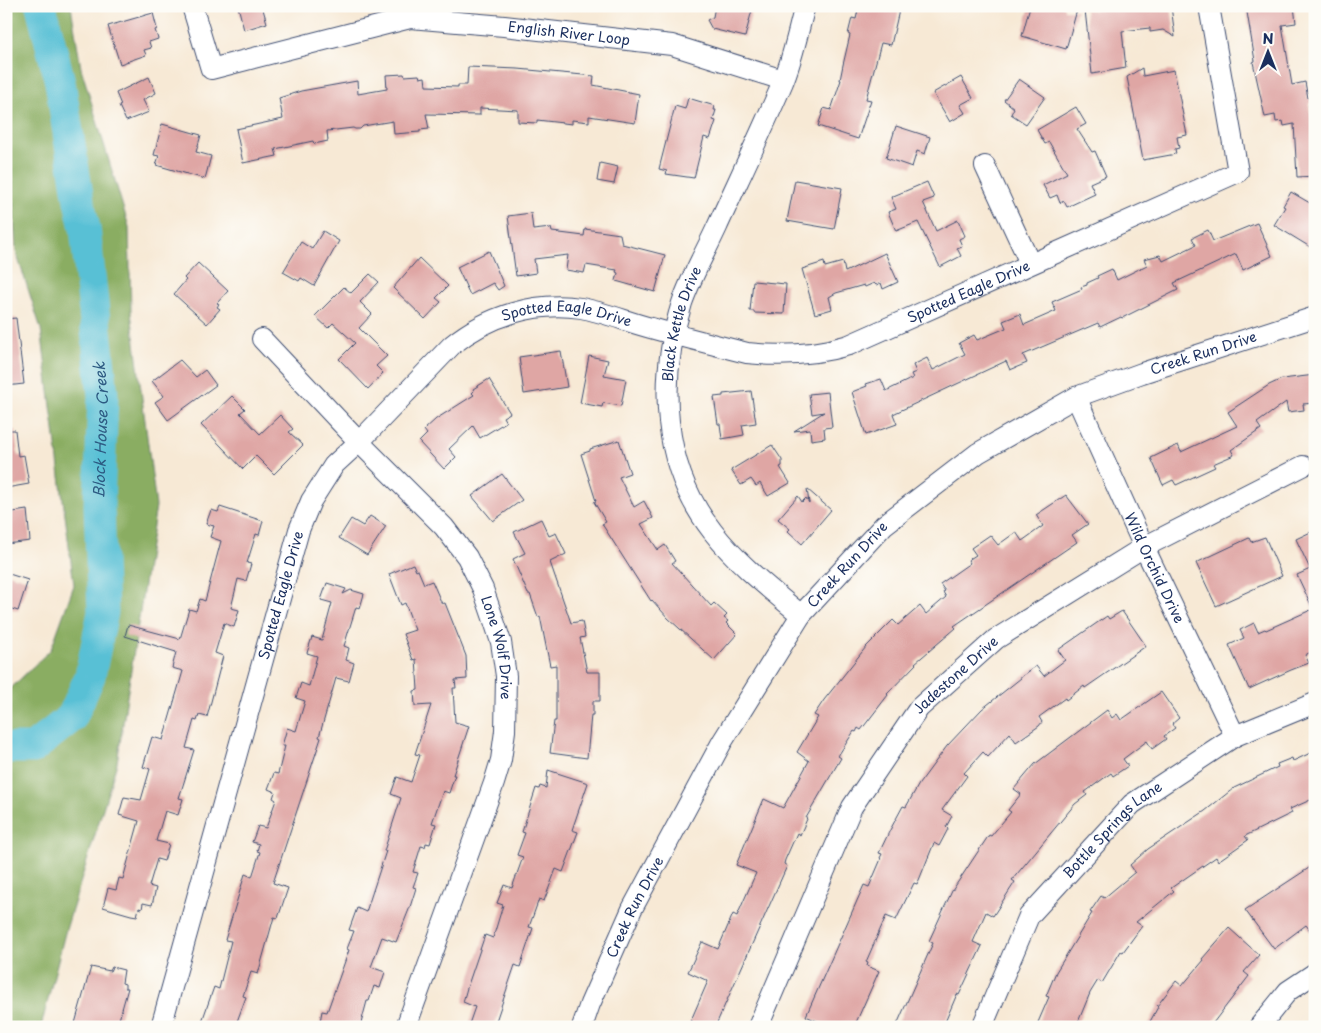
<svg xmlns="http://www.w3.org/2000/svg" width="1321" height="1033" font-family="'Playpen Sans',sans-serif">
  <rect width="100%" height="100%" fill="#fdfcf7"/>
  <filter id="ink" filterUnits="userSpaceOnUse"><feTurbulence type="fractalNoise" baseFrequency=".02" numOctaves="2"/><feDisplacementMap in="SourceGraphic" scale="10" xChannelSelector="R" yChannelSelector="G"/><feConvolveMatrix kernelMatrix="1 2 1 2 8 2 1 2 1" color-interpolation-filters="sRGB"/></filter>
  <filter id="wash" filterUnits="userSpaceOnUse"><feTurbulence type="fractalNoise" baseFrequency=".0096" numOctaves="4" result="noise"/><feDisplacementMap in="SourceGraphic" scale="20" xChannelSelector="R" yChannelSelector="G"/><feGaussianBlur stdDeviation="1.12" result="paint"/><feColorMatrix in="noise" values="0 0 0 0 0 0 0 0 0 0 0 0 0 0 0 0 0 1.4 0 .05"/><feComposite in="paint" operator="in"/></filter>
  <g filter="url(#wash)">
    <rect width="100%" height="100%" fill="#f7e9d5"/>
    <!-- forest -->
    <path fill="#8aad62" stroke="#526e60" d="M6,6H71L81,68L129,227L131,312L156,506L117,763L65,933L41,1027H6V693L51,649L74,585L41,329L16,252L8,104L6,99Z"/>
    <g fill="none" stroke-linecap="round" stroke-linejoin="round">
      <!-- river -->
      <path stroke="#58c0d5" stroke-width="31" id="s1" d="M6,748H33L72,717L90,676L103,612L99,506L103,395L85,228L79,201L60,82L41,6"/>
    </g>
    <g id="blocks">
      <!-- building -->
      <g fill="#dfa6a4">
        <path d="M238,6H262L267,23L244,30Z"/>
        <path d="M715,6H753L745,37L712,29L707,20L713,17Z"/>
        <path d="M859,6H900L891,45L881,43L866,99L871,100L858,139L818,126L824,108L831,110L841,80H840L843,65L850,35L848,34L852,18L856,19Z"/>
        <path d="M1030,6H1064V10H1077L1066,49L1022,36Z"/>
        <path d="M1101,6H1171L1175,37L1163,30L1150,32V28L1122,31L1126,68L1092,74L1085,10H1101Z"/>
        <path d="M1246,6H1294L1296,23L1282,25L1292,85L1305,82L1308,98L1313,101L1309,105L1315,133V176L1297,177L1294,124L1284,126L1283,121L1276,122L1275,115L1265,117L1253,62L1255,61Z"/>
        <path d="M153,13L157,29L155,30L158,39L149,42L151,48L144,50L146,55L120,64L108,26Z"/>
        <path d="M468,67L518,69L594,76L593,85L639,94L635,123L589,116V122L572,120V124L537,120V123L518,122V110L480,108V115L426,114L429,129L420,130V132L394,134L393,121L363,126L360,129H355L353,128L327,131L328,141L314,144L313,141L275,149L277,156L243,163L236,129L283,119L279,98L301,91L357,81L358,94L387,89L386,75L404,74L405,76L419,75L420,78L425,77L426,86L458,87V85H467Z"/>
        <path d="M1142,68L1143,76L1174,70L1187,135L1177,137L1179,148L1175,149L1176,154L1143,160L1127,77Z"/>
        <path d="M149,77L156,93L143,100L149,112L126,121L119,106L121,105L116,93Z"/>
        <path d="M961,77L973,98L960,105L965,113L950,122L933,93Z"/>
        <path d="M1019,79L1045,97L1026,124L1011,114L1014,108L1004,100Z"/>
        <path d="M688,98L715,106L714,110H716L713,120L716,121L710,139L704,137L694,178L666,174L667,171L659,169L675,106L685,109Z"/>
        <path d="M1076,107L1086,124L1077,129L1092,152L1095,151L1106,176L1090,183L1095,194L1067,207L1064,201L1060,203L1057,195L1050,198L1043,185L1067,173L1049,142L1045,144L1037,130Z"/>
        <path d="M162,124L201,135L196,152L211,156L205,179L156,165L159,156L154,155Z"/>
        <path d="M896,126L930,137L925,154L917,151L912,167L886,158Z"/>
        <path d="M600,163L618,167L614,184L597,181Z"/>
        <path d="M795,180L842,188L834,229L787,221Z"/>
        <path d="M927,182L934,198L923,202L936,231L958,220L965,236L959,239L962,246L957,248L961,256L940,267L918,222L896,231L888,212L896,209L891,197Z"/>
        <path d="M1291,192L1315,206V250L1274,225L1285,207L1283,206Z"/>
        <path d="M531,213L533,230L551,228L552,232L584,236L585,229L620,234L622,244L665,255L655,292L616,281L618,273L616,272L617,270L586,265L584,273L566,270L568,255L534,259L536,273L516,276L508,216Z"/>
        <path d="M1257,223L1272,256L1243,270L1236,254L1174,283L1178,290L1122,318L1121,317L1100,327L1098,323L1023,355L1027,363L1010,370L1006,361L959,383L893,414L897,424L866,435L852,392L867,386L866,384L881,379L886,391L913,378L911,374L916,372L913,365L927,358L933,370L965,354L959,343L974,335L977,340L1006,328L1003,321L1020,314L1024,325L1056,311L1052,302L1082,289L1081,287L1087,285V283L1098,278L1097,276L1112,269L1117,280L1147,265L1144,259L1160,255L1163,261L1196,245L1192,238L1208,230L1213,241Z"/>
        <path d="M323,231L339,241L314,286L301,278L299,281L283,272L301,242L312,249Z"/>
        <path d="M489,251L504,286L498,290L493,283L470,295L457,267Z"/>
        <path d="M885,253L898,282L883,289L881,283L876,285L874,283L865,287L864,285L836,293L829,297L832,309L815,314L802,269L824,262L825,267L843,262L845,272Z"/>
        <path d="M419,258L448,286L436,298L441,302L425,319L393,288Z"/>
        <path d="M198,263L228,291L217,303L219,304L217,307L220,309L207,324L174,294L186,280L184,278Z"/>
        <path d="M370,274L379,282L360,302L372,314L359,328L387,356L376,366L383,373L368,389L339,359L355,343L333,323L328,328L315,316L344,287L351,293Z"/>
        <path d="M753,281L786,284L784,314L754,313V311H750Z"/>
        <path d="M16,318L24,384L6,386V319Z"/>
        <path d="M561,351L567,387L524,394L519,357Z"/>
        <path d="M589,356L608,360L604,375L626,379L621,406L603,403L602,407L580,403Z"/>
        <path d="M180,360L196,377L205,370L216,385L168,420L155,402L164,396L152,381Z"/>
        <path d="M1315,375V403L1303,404L1304,410L1288,412L1286,402L1257,423L1261,429L1231,450L1234,455L1213,464L1215,467L1176,485L1173,480L1163,485L1151,458L1178,445L1181,452L1237,426L1228,412L1269,385L1282,379Z"/>
        <path d="M489,379L510,413L503,417L506,422L480,438L473,426L449,449L456,457L444,469L419,442L427,434L424,430L436,419L474,395L472,393L474,391L473,389Z"/>
        <path d="M751,391L756,423L742,425L744,435L722,439L720,424H718L714,397L723,396V394Z"/>
        <path d="M828,392L832,427L824,428L825,438L811,440L810,429L794,431L824,412L812,414L809,394Z"/>
        <path d="M232,396L245,409L240,413L260,434L280,415L293,429L289,432L303,445L274,474L256,456L243,469L201,425Z"/>
        <path d="M6,430H15L18,456L24,455L29,484L6,488Z"/>
        <path d="M619,440L630,473L619,477L634,507L644,501L653,518L641,524L658,550L665,545L675,561L672,563L711,606L714,603L727,615L724,618L728,621L726,623L737,634L714,660L668,618L652,600L651,601L602,524L606,522L594,502L596,501L581,454L590,451V449Z"/>
        <path d="M772,445L782,460V466L780,467L790,483L768,496L760,483L756,486L751,479L741,485L731,470Z"/>
        <path d="M502,474L522,500L493,521L472,496Z"/>
        <path d="M807,489L831,510L802,544L788,531L790,529L778,519L798,496L802,502L806,498L809,503Z"/>
        <path d="M1066,495L1088,524L1072,535L1077,542L954,626L956,628L915,663L916,664L887,694L888,695L861,730L858,728L856,732L854,731L838,756L841,758L806,818L807,819L800,835L797,833L785,860L784,864L787,866L715,1027H688L708,981L688,972L702,942L718,949L733,914L737,916L756,873L736,865L764,799L783,808L809,761L797,752L818,717L814,715L824,700L866,647L893,620L898,625L920,606L926,614L946,597L943,592L945,591L940,584L970,563L968,560L976,555L971,548L990,535L998,545L1016,532L1022,541L1043,526L1036,515Z"/>
        <path d="M220,507L263,521L259,535L256,534L247,563L251,564L246,581L238,579L231,608L239,610L234,627L224,623L215,653L223,656L207,717L199,715L197,721L194,720L186,748L194,750L179,798L183,799L178,815L165,811L156,841L169,844L164,861L157,859L149,886L156,888L152,905L143,903L142,909L139,908L137,916L131,915L103,907L108,888L116,890L119,878L123,879L139,821L119,815L124,797L141,800L150,769L143,767L152,737L163,740L183,671L172,668L176,652L125,636L128,625L180,639L189,609L196,611L200,599L205,601L221,541L210,537L214,526L206,524L211,510L218,512Z"/>
        <path d="M27,510L30,541L6,544V513Z"/>
        <path d="M370,516L386,526L367,555L339,538L351,519L363,526Z"/>
        <path d="M541,519L549,536L556,533L566,554L550,562L571,623L582,621L585,637L580,638L587,672H600V701H593V715H591L587,758L550,753L554,721H556V665L550,666L540,616L538,617L530,594H528L513,559L525,553L514,532Z"/>
        <path d="M1315,530V650L1305,655L1309,663L1291,670L1249,689L1229,645L1244,638L1240,630L1254,623L1258,632L1265,629L1266,630L1313,609L1297,575L1310,569L1296,539Z"/>
        <path d="M1265,537L1282,576L1216,606L1196,563L1249,538L1251,542Z"/>
        <path d="M413,564L416,571L418,570L424,584L432,581L442,604L445,603L466,656L467,679L455,680L456,688H453L455,722L469,726L453,775H455L449,793L443,791L432,823L436,824L430,844L426,843L425,847L421,846L413,872L418,873L413,887L416,888L410,907L396,942L382,937L371,967L385,972L380,988L374,986L369,1001H367L360,1027H319L322,1011L327,1012L349,950L347,949L354,931L349,930L357,908L366,912L386,851H384L401,798L391,794L397,777L411,782L420,755L415,754L431,705L415,706L414,691L418,690L416,659L413,660L403,634L415,630L405,603L401,605L389,574Z"/>
        <path d="M6,573L28,580L18,611L6,607Z"/>
        <path d="M327,583L346,589L343,594L351,590L364,594L360,608L356,607L344,646L349,648L346,660L354,663L349,681L336,678L319,737L321,738L273,883L288,888L278,918L274,917L258,974L251,972L243,996L246,997L235,1027H200L214,987L219,989L231,941L225,940L245,874L252,877L260,852L257,851L259,844L252,842L258,826L266,828L276,800L273,798L275,792L268,789L274,773L278,774L285,746H282L287,728L296,731L305,701L296,698L301,683L309,686L317,656L307,653L312,637L322,640L332,603L321,600Z"/>
        <path d="M1122,611L1146,646L1085,688L1084,686L1066,700L1065,698L1039,717L1042,722L1039,726L1016,742L1010,733L988,757L983,752L964,773L967,776L942,810L952,816L946,827L948,829L939,846L934,843L919,880L917,884L914,883L896,920L886,916L866,962L868,963L867,966L879,971L854,1027H830L806,1016L864,885L869,887L881,859L880,858L882,854L879,853L890,830L903,806L906,807L919,784L947,746L982,709L1021,678V677L1036,666L1044,676L1065,660L1058,650L1107,616L1109,619Z"/>
        <path d="M1161,692L1179,718L1172,724L1175,728L1164,736L1166,739L1152,749L1147,741L1123,759L1128,766L1113,776L1111,773L1085,792L1087,795L1075,804L1012,880L1015,882L993,916L986,912L973,942L982,946L959,995L957,994L943,1027H896L933,943L929,941L952,891L989,835L991,836L1011,812L1008,810L1021,794L1014,789L1035,764L1107,710L1112,718L1117,714L1121,720Z"/>
        <path d="M1315,751V798L1290,809L1292,813L1245,836L1248,840L1218,861L1216,857L1171,888L1174,891L1136,922L1142,926L1123,952L1121,951L1102,983L1098,980L1090,993L1076,1027H1036L1049,997L1046,996L1056,972L1092,913L1090,912L1101,896L1104,898L1135,872L1130,865L1148,849L1205,811L1234,788L1278,767L1277,764L1292,758L1293,761Z"/>
        <path d="M548,770L588,783L572,830L578,832L563,872L556,869L544,901L539,899L529,927L533,928L520,967L515,965L494,1027H468L475,1007L463,1002L467,988L485,935L493,938L503,905L497,903L504,885L512,888L523,857L517,855L525,833L522,832L536,788L539,789L540,786L546,788Z"/>
        <path d="M1315,864V937L1306,925L1274,949L1245,910Z"/>
        <path d="M1229,928L1259,955L1244,972L1249,976L1210,1027H1147L1158,1007L1157,1006L1176,981L1182,986L1204,960L1202,959Z"/>
        <path d="M91,967L110,971L112,967L124,970L122,983L125,984V988H128L117,1027H74Z"/>
      </g>
    </g>
  </g>
  <g filter="url(#ink)">
    <use href="#blocks" fill-opacity="0" stroke="#3c4b70" stroke-width="1"/>
    <g fill="none" stroke-linecap="round" stroke-linejoin="round">
      <defs>
        <g id="street">
          <path id="s2" d="M192,6L211,69L410,18L504,26L672,45L783,80"/>
          <path d="M985,166L1030,263"/>
          <path id="s3" d="M262,339L359,442L444,527L467,557L483,589L492,615L501,642L506,676L505,731L501,760L494,783L406,1027"/>
          <path id="s4" d="M1076,397L1144,547L1235,736"/>
          <path id="s5" d="M801,615C770,589 738,564 713,532C661,466 658,380 682,303C691,277 706,251 717,227C739,179 762,131 783,82C793,58 798,31 805,6"/>
          <path id="s6" d="M161,1027L299,530L311,501L334,465L359,442L452,345C488,316 535,301 581,308C604,312 628,322 651,328C683,337 715,345 747,353C783,357 815,355 849,345L1238,172L1209,6"/>
          <path id="s7" d="M582,1027L590,1004L632,909L722,742L801,615L884,525L978,453L1076,397L1142,373L1315,317"/>
          <path id="s8" d="M758,1027L852,807L919,708L996,639L1144,547L1303,466"/>
          <path id="s9" d="M982,1027L1029,916L1132,804L1235,736L1315,703"/>
          <path d="M1259,1027L1288,991L1315,973"/>
        </g>
      </defs>
      <!-- street casing -->
      <use href="#street" stroke="#3c4b70" stroke-width="22"/>
      <!-- street -->
      <use href="#street" stroke="#fff" stroke-width="20"/>
    </g>
  </g>
  <g text-anchor="middle" stroke-width="4.5" stroke-linejoin="round" paint-order="stroke">
    <!-- street labels -->
    <g font-size="14" fill="#1b2f5e" stroke="#fdfcf7">
      <text dy="5" stroke="none"><textPath href="#s2" startOffset="431">English River Loop</textPath></text>
      <text dy="5" stroke="none"><textPath href="#s6" startOffset="1302">Spotted Eagle Drive</textPath></text>
      <text dy="5" stroke="none"><textPath href="#s6" startOffset="882">Spotted Eagle Drive</textPath></text>
      <text dy="5" stroke="none"><textPath href="#s5" startOffset="341">Black Kettle Drive</textPath></text>
      <text dy="5" stroke="none"><textPath href="#s7" startOffset="956">Creek Run Drive</textPath></text>
      <text dy="5" stroke="none"><textPath href="#s7" startOffset="536">Creek Run Drive</textPath></text>
      <text dy="5" stroke="none"><textPath href="#s4" startOffset="188">Wild Orchid Drive</textPath></text>
      <text dy="5" stroke="none"><textPath href="#s6" startOffset="448">Spotted Eagle Drive</textPath></text>
      <text dy="5" stroke="none"><textPath href="#s3" startOffset="396">Lone Wolf Drive</textPath></text>
      <text dy="5" stroke="none"><textPath href="#s8" startOffset="408">Jadestone Drive</textPath></text>
      <text dy="5" stroke="none"><textPath href="#s9" startOffset="241">Bottle Springs Lane</textPath></text>
      <text dy="5" stroke="none"><textPath href="#s7" startOffset="131">Creek Run Drive</textPath></text>
    </g>
    <!-- water labels -->
    <g font-size="15" font-style="italic" fill="#2d5a82" stroke="#fdfcf7">
      <text dy="5" stroke="none"><textPath href="#s1" startOffset="369">Block House Creek</textPath></text>
    </g>
  </g>
  <!-- margin -->
  <rect width="1321" height="1033" fill="none" stroke="#fdfcf7" stroke-width="25"/>
  <!-- north arrow -->
  <g transform="translate(1268 52)" stroke="#fdfcf7" stroke-width="4" paint-order="stroke">
  <path d="M0-4L9 19L0 12L-9 19Z" fill="#1b2f5e"/>
  <text y="-8" font-size="14" font-weight="bold" text-anchor="middle" fill="#1b2f5e">N</text>
  </g>
</svg>
